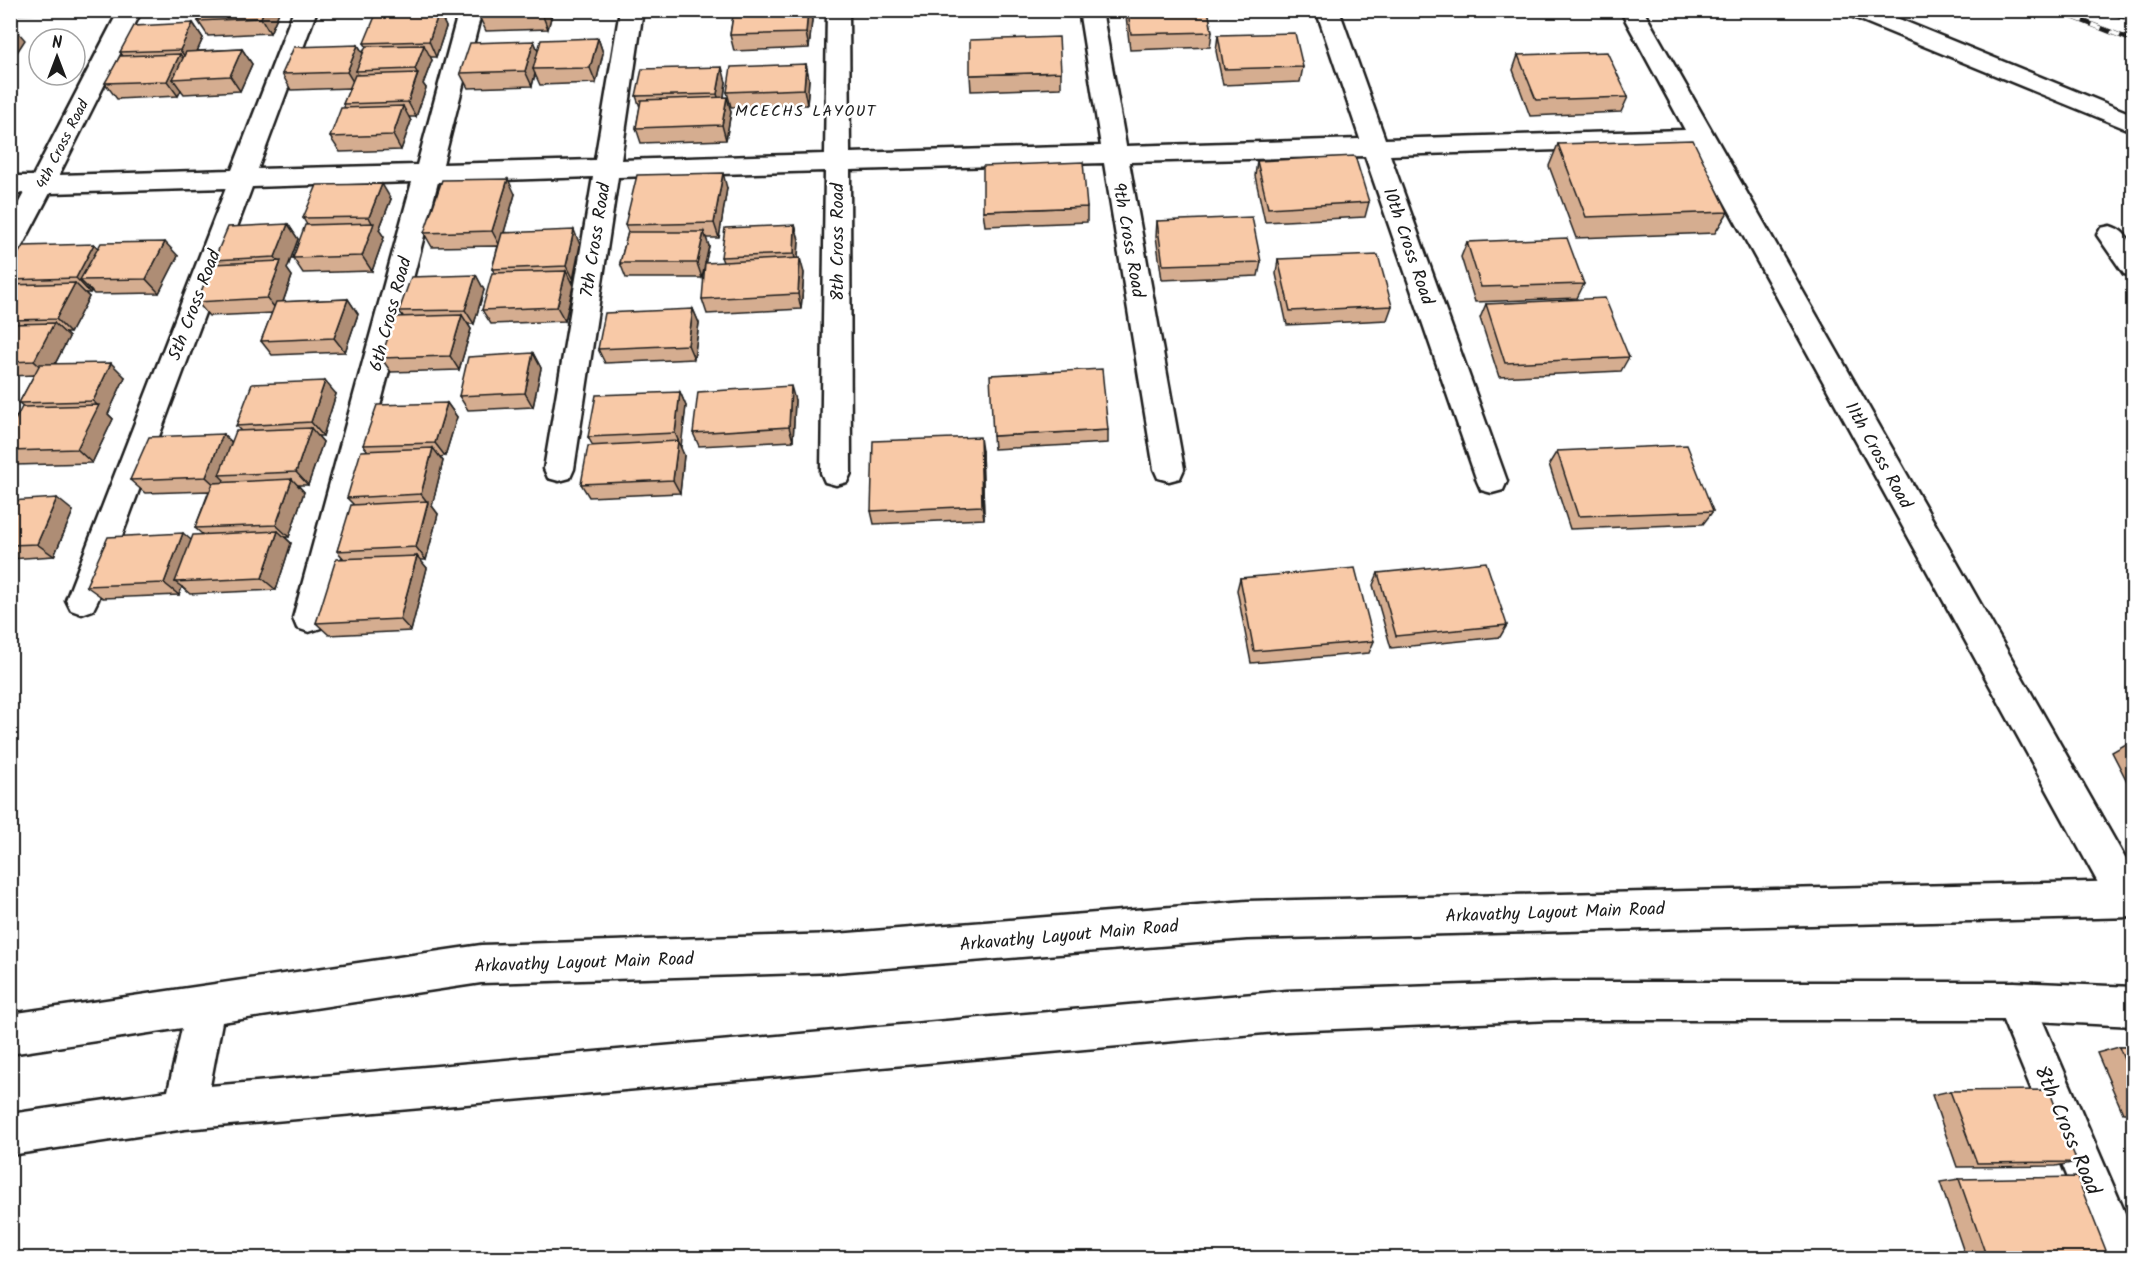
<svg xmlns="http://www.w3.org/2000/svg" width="2144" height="1269" font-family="Kalam,sans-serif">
  <rect width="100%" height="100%" fill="#fff"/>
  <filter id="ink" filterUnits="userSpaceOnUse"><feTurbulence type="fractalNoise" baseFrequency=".0167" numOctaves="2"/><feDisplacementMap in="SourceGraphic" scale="12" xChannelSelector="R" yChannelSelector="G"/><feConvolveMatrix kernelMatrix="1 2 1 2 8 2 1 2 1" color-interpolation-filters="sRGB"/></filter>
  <g filter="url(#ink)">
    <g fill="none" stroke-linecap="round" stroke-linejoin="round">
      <defs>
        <g id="minor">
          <path d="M119,10H142L59,175L232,170L294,10H317L258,169L417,165L459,10H482L443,164L595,160L620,10H643L621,160L825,154L827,10H849L850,153L1101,146L1079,10H1102L1126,146L1360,139L1316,10H1339L1385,139L1685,130L1620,10H1643L2134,874V915L2127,917L2114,912L1694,146L1390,155L1507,481L1503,490L1492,493L1481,490L1477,481L1365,156L1129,162L1184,469L1180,478L1169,481L1158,478L1154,469L1104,163L850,170L851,473L847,482L836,485L825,482L821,473L825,171L618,177L574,469L570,478L559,481L548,478L544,469L593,177L438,182L325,618L321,628L309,632L297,628L293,618L412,182L252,187L98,600L93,610L82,614L71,610L66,600L226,188L50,193L19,252L10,254V219L24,193L10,194V176H33Z"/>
          <path d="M1845,10H1877L2134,115V132L1848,15Z"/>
          <path d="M2110,226C2134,233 2134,255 2134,276L2124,274L2097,235L2101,228Z"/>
          <path d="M2014,982L2028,987L2134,1234V1258H2101L1995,1001L2000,987Z"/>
        </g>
        <path id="major" d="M2134,881V917L1247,939L836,972L481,983L222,1022L210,1086L1287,991L1552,982H2014L2134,987V1026L2014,1020H1552L1287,1031L185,1129L10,1155V1114L168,1091L182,1028L10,1054V1014L481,945L836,934L1247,901Z"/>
      </defs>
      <!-- minor casing -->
      <use href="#minor" stroke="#1c1c1c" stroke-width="5"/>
      <!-- major casing -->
      <use href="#major" stroke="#1c1c1c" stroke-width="5"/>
      <!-- minor -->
      <use href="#minor" fill="#fff" fill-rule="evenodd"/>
      <!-- major -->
      <use href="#major" fill="#fff" fill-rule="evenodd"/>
      <defs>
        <g id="rail">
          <path d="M2055,10L2134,41"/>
          <path d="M2106,10L2134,21"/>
        </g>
      </defs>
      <!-- rail casing -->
      <use href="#rail" stroke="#1c1c1c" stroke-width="5"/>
      <!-- rail -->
      <use href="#rail" stroke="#fff" stroke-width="4" stroke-dasharray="10" stroke-linecap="butt"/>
    </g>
    <!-- wall -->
    <g fill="#d5ad90" stroke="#1c1c1c" stroke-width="1.5">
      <path d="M10,10H46L44,13L10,14Z"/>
      <path d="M280,10L270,33L208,36L198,21Z"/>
      <path d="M481,10H553L548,29L486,31L479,16Z"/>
      <path d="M734,10H810L812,20L809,48L734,51L730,35Z"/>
      <path d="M1126,10H1208L1212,32L1210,47L1130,50L1126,16Z"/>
      <path d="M1478,10H1604L1480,16Z"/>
      <path d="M439,12L446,27L436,57H430L432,60L423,84L426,88L416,117H409L411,121L401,150L340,152L330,137L345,108L343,104L350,88L291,90L282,74L358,45L363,53L366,46L364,43Z"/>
      <path d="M193,23L203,38L197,51L242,49L252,64L240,91L184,94L181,90L178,96L117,99L105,83L123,56L120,52Z"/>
      <path d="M1218,35L1303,67L1300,82L1223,85L1216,51Z"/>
      <path d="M598,38L603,53L596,83L540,85L535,74L532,86L468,88L460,73L534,41L538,51Z"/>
      <path d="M1518,55L1628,97L1621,112L1530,116L1513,70Z"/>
      <path d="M806,64L809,79L807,105L731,107L727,92Z"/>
      <path d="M1061,72V88L971,91L970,75Z"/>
      <path d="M726,82L724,97L731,112L726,140L641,143L636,128L640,107L636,96Z"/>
      <path d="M1558,144L1728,212L1715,233L1576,238L1549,166Z"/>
      <path d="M1257,161L1369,202L1365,217L1265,222L1255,176Z"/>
      <path d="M727,188L719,238H706L709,246L702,278H626L620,263L628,232L625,225Z"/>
      <path d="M515,194L504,232L580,245L573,280L571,281L573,286L565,321L491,324L482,310L495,273L492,269L498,246L432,247L424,233Z"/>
      <path d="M391,199L379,230L384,237L372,271L303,273L293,258L307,225L303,218Z"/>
      <path d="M1087,207V222L985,226L983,211Z"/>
      <path d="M1157,221L1261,262L1258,276L1162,280L1156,236Z"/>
      <path d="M288,224L298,239L287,269L292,276L283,302L348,299L358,314L345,352L272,355L261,341L272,313L209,316L197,302L218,264L214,260Z"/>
      <path d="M795,225L799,240L798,258L804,273L801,309L707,314L702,299L723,262L721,257Z"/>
      <path d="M1467,242L1584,284L1577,298L1475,302L1461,257Z"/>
      <path d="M94,244L98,248L178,256L159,293L94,294L91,291L90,293H85L89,297L70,333H65L69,337L55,364L125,377L108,414L113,419L92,463L15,465L10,461V412L17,418L24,407L19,403L34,375L10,376V267Z"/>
      <path d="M1278,259L1392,306L1387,320L1287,325L1276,274Z"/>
      <path d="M476,275L484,290L474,324H468L471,329L459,370L391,372L381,358L403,316L399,311Z"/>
      <path d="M1486,304L1629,357L1621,371L1499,377L1480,318Z"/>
      <path d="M693,309L699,323L694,359L605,363L598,349Z"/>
      <path d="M533,353L541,368L533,407L468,410L459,396Z"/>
      <path d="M680,392L686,406L680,447L684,455L680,493L589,497L581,484L593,446L588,437Z"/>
      <path d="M336,394L323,436H318L323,442L308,485H298L304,492L289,537H285L291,543L276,590L190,594L182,587L179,595L103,598L86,586L191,540L202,534L195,528L209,491L145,493L130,480L223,434L232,442L241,431L236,426Z"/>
      <path d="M795,400L793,441L699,446L693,433Z"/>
      <path d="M447,403L457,417L445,456L440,457L443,461L432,506L438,514L426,560H420L427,568L411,631L329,635L316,623L344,559L337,551L353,504L347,498L368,451L363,445Z"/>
      <path d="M1108,430V443L994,449L993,436Z"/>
      <path d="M982,451L984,519L874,524L871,511Z"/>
      <path d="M1557,451L1713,511L1703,524L1570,529L1549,464Z"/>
      <path d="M10,501L73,511L54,556L10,559Z"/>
      <path d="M1378,573L1507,625L1500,637L1391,648L1373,585Z"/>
      <path d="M1240,578L1374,641L1369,653L1251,663L1237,590Z"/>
      <path d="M2133,740V793L2112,752Z"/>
      <path d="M2119,1047H2133V1113H2123L2097,1053Z"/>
      <path d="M1950,1091L2077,1162L2056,1166L1957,1167L1932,1095Z"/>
      <path d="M1959,1179L2109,1258H1966L1940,1182Z"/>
    </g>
    <!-- shaded-wall -->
    <g fill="#ae8d75" stroke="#1c1c1c" stroke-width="1.5">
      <path d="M264,10H280L270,33L261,18Z"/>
      <path d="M543,10H553L548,29L542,14Z"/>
      <path d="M808,10H810L812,20L809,48L806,33Z"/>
      <path d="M439,12L446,27L436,57L429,41Z"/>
      <path d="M193,23L203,38L191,65L180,50Z"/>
      <path d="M12,25L25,40L10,63V27Z"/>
      <path d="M598,38L603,53L596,83L590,68Z"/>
      <path d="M534,41L540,56L533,69L535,74L532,86L525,71Z"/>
      <path d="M358,45L367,61L356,71L360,78L356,87L347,72Z"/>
      <path d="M424,45L432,60L423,84L426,88L416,117L408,102L418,74L415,69Z"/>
      <path d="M242,49L252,64L240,91L230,76Z"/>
      <path d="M180,54L191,69L173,79L181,90L178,96L167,81Z"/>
      <path d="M806,64L809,79L807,105L804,89Z"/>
      <path d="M722,67L726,82L722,109L717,94Z"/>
      <path d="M727,97L731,112L726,140L722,125Z"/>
      <path d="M403,106L411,121L401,150L393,135Z"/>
      <path d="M723,173L727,188L719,238L714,223Z"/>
      <path d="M508,179L515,194L500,246L492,231Z"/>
      <path d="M382,184L391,199L379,230L384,237L372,271L362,256L373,225L369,217Z"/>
      <path d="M288,224L298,239L287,269L292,276L279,313L267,298L280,264L275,257Z"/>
      <path d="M795,225L799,240L797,269L794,254Z"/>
      <path d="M574,230L580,245L573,280L566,266Z"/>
      <path d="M704,232L709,246L702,278L697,263Z"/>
      <path d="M165,242L178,256L159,293L146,279Z"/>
      <path d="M94,244L107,258L80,280L91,291L90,293L76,278Z"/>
      <path d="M800,258L804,273L801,309L798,294Z"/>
      <path d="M566,271L573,286L565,321L557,307Z"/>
      <path d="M476,275L484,290L474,324L465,310Z"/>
      <path d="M75,283L89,297L70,333L56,319Z"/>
      <path d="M348,299L358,314L345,352L334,338Z"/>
      <path d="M693,309L699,323L694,359L688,345Z"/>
      <path d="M462,315L471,329L459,370L450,356Z"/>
      <path d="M54,323L69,337L49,375L34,361Z"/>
      <path d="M533,353L541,368L533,407L525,393Z"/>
      <path d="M111,363L125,377L108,414L113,419L92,463L77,449L98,406L93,401Z"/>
      <path d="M325,381L336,394L323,436L311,422Z"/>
      <path d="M791,386L795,400L793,441L789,427Z"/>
      <path d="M680,392L686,406L681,447L675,433Z"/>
      <path d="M447,403L457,417L445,456L435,443Z"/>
      <path d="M10,412L21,421L10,441Z"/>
      <path d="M311,428L323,442L308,485L296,472Z"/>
      <path d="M223,434L236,447L219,475L224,480L220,490L206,477Z"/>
      <path d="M980,437L982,451L984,519L982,506Z"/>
      <path d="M678,441L684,455L680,493L673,480Z"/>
      <path d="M433,448L443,461L432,506L438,514L426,560L416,547L428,503L421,494Z"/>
      <path d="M292,479L304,492L289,537L276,525Z"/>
      <path d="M57,498L73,511L54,556L37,544Z"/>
      <path d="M278,531L291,543L276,590L262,578Z"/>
      <path d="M183,533L198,546L175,582L182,587L179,595L164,583Z"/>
      <path d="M417,556L427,568L411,631L400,619Z"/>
    </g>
    <!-- building -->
    <g fill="#f8c9a7" stroke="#1c1c1c" stroke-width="1.5">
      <path d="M203,10H264L261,18L198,21Z"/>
      <path d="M481,10H543L542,14L479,16Z"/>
      <path d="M734,10H808L806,33L730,35Z"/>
      <path d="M1128,10H1208L1212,32L1131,34Z"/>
      <path d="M439,12L429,41L364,43L376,14Z"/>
      <path d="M193,23L180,50L120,52L134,26Z"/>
      <path d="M1295,33L1303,67L1224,69L1218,35Z"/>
      <path d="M1059,37L1061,72L970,75V40Z"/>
      <path d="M598,38L590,68L533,69L541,40Z"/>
      <path d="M534,41L525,71L460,73L470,43Z"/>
      <path d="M358,45L347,72L282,74L294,47Z"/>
      <path d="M424,45L415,69L356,71L366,46Z"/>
      <path d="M242,49L230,76L173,79L186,52Z"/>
      <path d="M1607,52L1628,97L1536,100L1518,55Z"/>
      <path d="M180,54L167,81L105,83L120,56Z"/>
      <path d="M806,64L804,89L727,92L731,67Z"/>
      <path d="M722,67L717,94L636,96L642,69Z"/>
      <path d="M418,73L408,102L343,104L355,75Z"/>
      <path d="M727,97L722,125L636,128L641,100Z"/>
      <path d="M403,106L393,135L330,137L341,108Z"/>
      <path d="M1693,140L1728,212L1586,217L1558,144Z"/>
      <path d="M1355,156L1369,202L1268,208L1257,161Z"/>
      <path d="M1083,162L1087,207L983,211V166Z"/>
      <path d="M723,173L714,223L625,225L637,175Z"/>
      <path d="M508,179L492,231L424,233L442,180Z"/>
      <path d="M382,184L369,217L303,218L317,185Z"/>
      <path d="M1252,217L1261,262L1163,265L1157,221Z"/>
      <path d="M374,223L362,256L293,258L305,225Z"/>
      <path d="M288,224L275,257L214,260L228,227Z"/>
      <path d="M795,225L794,254L721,257L725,228Z"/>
      <path d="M574,230L566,266L492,269L502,233Z"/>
      <path d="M628,232H704L697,263H620Z"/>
      <path d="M1567,238L1584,284L1481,287L1467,242Z"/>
      <path d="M165,242L146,279L80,280L101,243Z"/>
      <path d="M94,244L76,278L10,280V267L23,246Z"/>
      <path d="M1378,255L1392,306L1290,311L1278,259Z"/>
      <path d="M800,258L798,294L702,299L705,263Z"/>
      <path d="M281,261L267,298L197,302L212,264Z"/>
      <path d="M566,271L557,307L482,310L492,273Z"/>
      <path d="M476,275L465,310L399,311L411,277Z"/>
      <path d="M75,283L56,319L10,320V285Z"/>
      <path d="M1605,298L1629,357L1505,363L1486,304Z"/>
      <path d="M348,299L334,338L261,341L276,302Z"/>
      <path d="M693,309L688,345L598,349L605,313Z"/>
      <path d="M462,315L450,356L381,358L395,317Z"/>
      <path d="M54,323L34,361L10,362V324Z"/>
      <path d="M533,353L525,393L459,396L468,357Z"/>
      <path d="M111,363L93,401L19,403L40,364Z"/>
      <path d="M1102,369L1108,430L993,436L990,375Z"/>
      <path d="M325,381L311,422L236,426L252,384Z"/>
      <path d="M791,386L789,427L693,433L698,392Z"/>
      <path d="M680,392L675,433L588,437L596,395Z"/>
      <path d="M447,403L435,443L363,445L377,405Z"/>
      <path d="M99,405L77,449L10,451V430L22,407Z"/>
      <path d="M311,428L296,472L219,475L236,431Z"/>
      <path d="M223,434L206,477L130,480L149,437Z"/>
      <path d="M980,437L982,506L871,511L873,441Z"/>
      <path d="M678,441L673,480L581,484L588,446Z"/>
      <path d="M1687,445L1713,511L1578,516L1557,451Z"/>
      <path d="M433,448L421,494L347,498L361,451Z"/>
      <path d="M292,479L276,525L195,528L213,483Z"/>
      <path d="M57,498L37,544L10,545V501Z"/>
      <path d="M428,501L416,547L337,551L351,505Z"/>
      <path d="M278,531L262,578L175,582L193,535Z"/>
      <path d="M183,533L164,583L86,586L108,537Z"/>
      <path d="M417,556L400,619L316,623L336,559Z"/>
      <path d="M1486,562L1507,625L1396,636L1378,573Z"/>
      <path d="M1355,568L1374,641L1254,651L1240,578Z"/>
      <path d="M2119,1047H2133V1082Z"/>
      <path d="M2049,1090L2077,1162L1977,1163L1950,1091Z"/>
      <path d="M2077,1177L2109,1258H1987L1959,1179Z"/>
    </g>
  </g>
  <g text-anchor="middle" stroke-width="5" stroke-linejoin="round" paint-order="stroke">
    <!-- far-street labels -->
    <g font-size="15" fill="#1c1c1c" stroke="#fff">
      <text transform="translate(62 144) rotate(-63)" y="5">4th Cross Road</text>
    </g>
    <!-- far-neighbourhood labels -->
    <g font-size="16" letter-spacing="1.5" fill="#1c1c1c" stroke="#fff">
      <text x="806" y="116">MCECHS LAYOUT</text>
    </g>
    <!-- street labels -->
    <g font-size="18" fill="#1c1c1c" stroke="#fff">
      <text transform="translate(595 240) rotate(-81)" y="6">7th Cross Road</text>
      <text transform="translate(1129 240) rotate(80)" y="6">9th Cross Road</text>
      <text transform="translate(837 242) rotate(-90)" y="6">8th Cross Road</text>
      <text transform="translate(1409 246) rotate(71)" y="6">10th Cross Road</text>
      <text transform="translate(194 305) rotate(-69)" y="6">5th Cross Road</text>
      <text transform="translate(390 314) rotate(-75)" y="6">6th Cross Road</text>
      <text transform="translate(1879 455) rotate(61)" y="6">11th Cross Road</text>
      <text transform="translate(1555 912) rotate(-2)" y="6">Arkavathy Layout Main Road</text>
      <text transform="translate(1069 935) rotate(-5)" y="6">Arkavathy Layout Main Road</text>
      <text transform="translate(584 962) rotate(-2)" y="6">Arkavathy Layout Main Road</text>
    </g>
    <!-- near-street labels -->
    <g font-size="21" fill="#1c1c1c" stroke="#fff">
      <text transform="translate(2068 1130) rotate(67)" y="7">8th Cross Road</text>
    </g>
  </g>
  <!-- margin -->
  <rect width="2144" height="1269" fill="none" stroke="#fff" stroke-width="36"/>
  <rect x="18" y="18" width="2108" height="1233" fill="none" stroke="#1c1c1c" stroke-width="2" filter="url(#ink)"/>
  <!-- north arrow -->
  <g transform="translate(57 57)"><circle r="28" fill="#ffffff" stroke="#a4a4a4" stroke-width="1.5"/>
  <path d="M0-4.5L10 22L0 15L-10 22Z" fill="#1c1c1c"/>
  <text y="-9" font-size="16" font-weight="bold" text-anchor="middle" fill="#1c1c1c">N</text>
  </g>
</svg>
